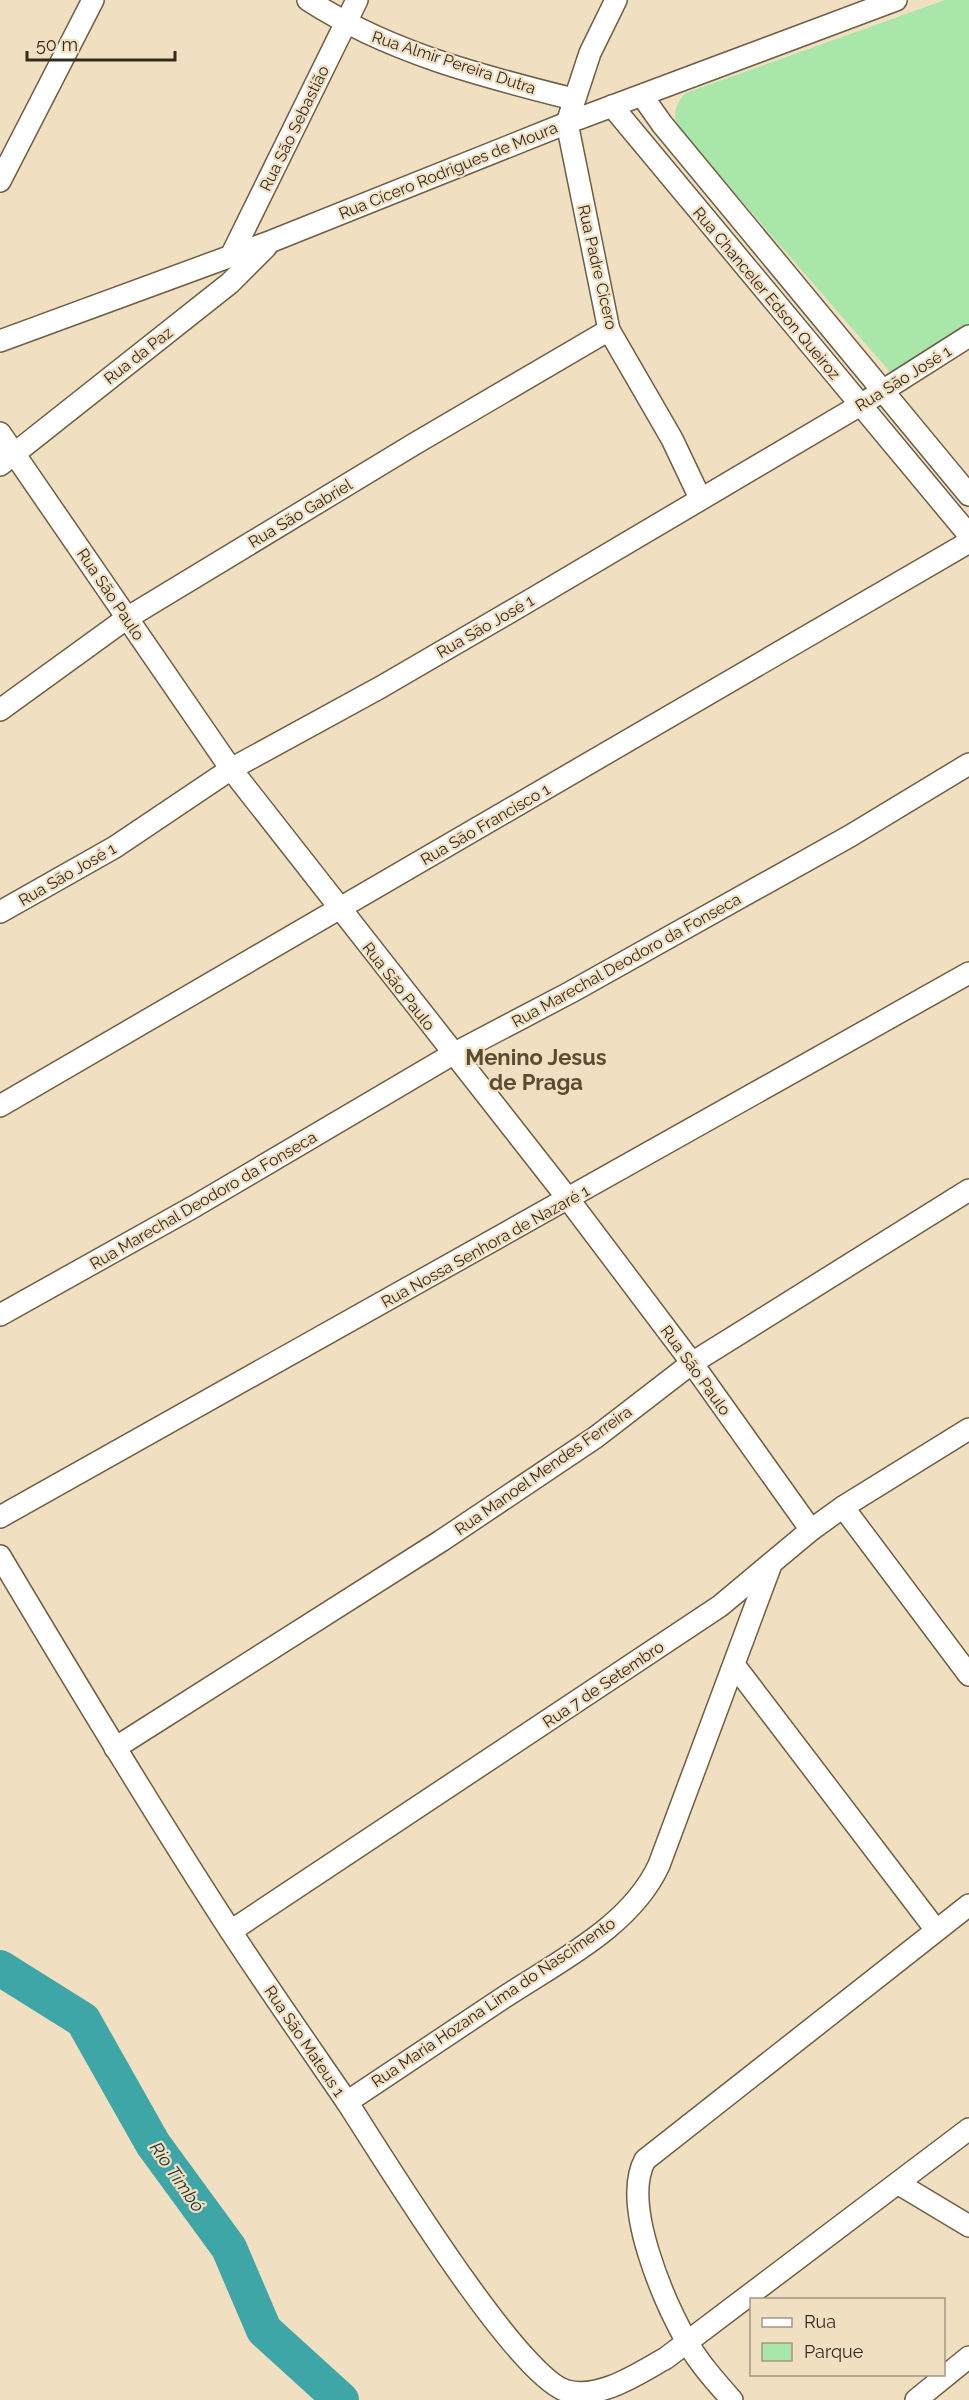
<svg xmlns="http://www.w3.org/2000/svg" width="969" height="2400" font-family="Raleway,sans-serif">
  <rect width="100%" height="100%" fill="#f1dfc1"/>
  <!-- green -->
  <path fill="#a8e6aa" d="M945,0H969V327L890,372L680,130C671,116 675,104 686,93Z"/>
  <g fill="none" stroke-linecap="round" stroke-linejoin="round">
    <!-- river -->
    <path stroke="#3ea6a7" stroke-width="36" d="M0,1968L83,2020L153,2144L229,2248L264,2330L341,2400"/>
    <defs>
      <g id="street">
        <path d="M308,0C388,52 481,76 573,99"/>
        <path d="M616,0L590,53L567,123L609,330L672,439L700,498"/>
        <path d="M643,97L662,124L969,495"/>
        <path d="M612,106L969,535"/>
        <path d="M0,181L93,0"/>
        <path d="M231,256L357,0"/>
        <path d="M0,341L272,241L567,123L896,0"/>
        <path d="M0,433L231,769L569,1200L692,1363L811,1530"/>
        <path d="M0,465L230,283L266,247"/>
        <path d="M0,710L127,618L416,443L609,330"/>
        <path d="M0,912L115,847L231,769L381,687L527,602L862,404L969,336"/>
        <path d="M0,1106L969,542"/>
        <path d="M0,1315L195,1206L453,1054L571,992L850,836L969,764"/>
        <path d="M843,1507L969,1675"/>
        <path d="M0,1517L969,973"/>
        <path d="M0,1556C75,1682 150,1807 230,1930C268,1988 308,2045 347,2102C381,2154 518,2379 567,2391C600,2400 639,2373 666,2358L969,2129"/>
        <path d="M735,1666L936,1930"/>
        <path d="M115,1748L441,1541L596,1437L692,1363L969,1190"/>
        <path d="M231,1931L720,1606L811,1530L843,1507L969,1429"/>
        <path d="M347,2102C398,2068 449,2034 500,2000C555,1963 630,1928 659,1865L770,1567"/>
        <path d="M899,2184L969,2226"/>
        <path d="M732,2400C716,2382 699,2363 687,2342C664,2301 621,2204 645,2160L969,1905"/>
        <path d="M916,2400L969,2357"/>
      </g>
    </defs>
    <!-- street casing -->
    <use href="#street" stroke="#6e5f44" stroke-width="24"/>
    <!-- street -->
    <use href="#street" stroke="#fff" stroke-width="21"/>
  </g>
  <g text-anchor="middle" stroke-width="4.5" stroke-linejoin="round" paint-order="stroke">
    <!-- street labels -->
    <g font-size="16" fill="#322b20" stroke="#f1dfc1">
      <text transform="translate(454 62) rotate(18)" y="6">Rua Almir Pereira Dutra</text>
      <text transform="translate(294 128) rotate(-64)" y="6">Rua São Sebastião</text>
      <text transform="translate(448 170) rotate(-22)" y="6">Rua Cícero Rodrigues de Moura</text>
      <text transform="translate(598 267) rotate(77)" y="6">Rua Padre Cicero</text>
      <text transform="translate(767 293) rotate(50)" y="6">Rua Chanceler Edson Queiroz</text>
      <text transform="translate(138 355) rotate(-38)" y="6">Rua da Paz</text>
      <text transform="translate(903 378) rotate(-32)" y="6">Rua São José 1</text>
      <text transform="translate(300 513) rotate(-31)" y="6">Rua São Gabriel</text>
      <text transform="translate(111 594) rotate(56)" y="6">Rua São Paulo</text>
      <text transform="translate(485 626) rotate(-30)" y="6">Rua São José 1</text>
      <text transform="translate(485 824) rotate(-30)" y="6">Rua São Francisco 1</text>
      <text transform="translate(67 874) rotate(-30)" y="6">Rua São José 1</text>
      <text transform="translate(626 960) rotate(-29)" y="6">Rua Marechal Deodoro da Fonseca</text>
      <text transform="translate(399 986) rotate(52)" y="6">Rua São Paulo</text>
      <text transform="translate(203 1200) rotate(-30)" y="6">Rua Marechal Deodoro da Fonseca</text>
      <text transform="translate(485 1246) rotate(-29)" y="6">Rua Nossa Senhora de Nazaré 1</text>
      <text transform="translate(696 1370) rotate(54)" y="6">Rua São Paulo</text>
      <text transform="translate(543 1470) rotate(-35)" y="6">Rua Manoel Mendes Ferreira</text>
      <text transform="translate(603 1684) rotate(-34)" y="6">Rua 7 de Setembro</text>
      <text transform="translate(493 2002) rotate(-34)" y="6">Rua Maria Hozana Lima do Nascimento</text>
      <text transform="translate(305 2041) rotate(56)" y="6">Rua São Mateus 1</text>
    </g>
    <!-- water labels -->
    <g font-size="18" font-style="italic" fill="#193131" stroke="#f1dfc1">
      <text transform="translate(177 2177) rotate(55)" y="6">Rio Timbó</text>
    </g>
    <!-- district labels -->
    <g font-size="22" font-weight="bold" fill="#5a4c31" stroke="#f1dfc1">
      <text x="536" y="1065">Menino Jesus<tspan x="536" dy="25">de Praga</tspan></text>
    </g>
  </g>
  <!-- legend -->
  <rect x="750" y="2298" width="195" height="78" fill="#f1dfc1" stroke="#a59781" stroke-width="1.5"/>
  <rect x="762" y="2318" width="30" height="9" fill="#ffffff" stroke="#a59781" stroke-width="1.5"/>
  <text x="804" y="2328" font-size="18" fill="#322b20">Rua</text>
  <rect x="762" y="2343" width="30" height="18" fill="#a8e6aa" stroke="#a59781" stroke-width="1.5"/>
  <text x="804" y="2358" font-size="18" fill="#322b20">Parque</text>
  <!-- scale -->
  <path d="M27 51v9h148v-9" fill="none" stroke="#322b20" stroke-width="3"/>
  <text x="36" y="51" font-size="18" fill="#322b20" stroke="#f1dfc1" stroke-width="4.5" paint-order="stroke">50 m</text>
</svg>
